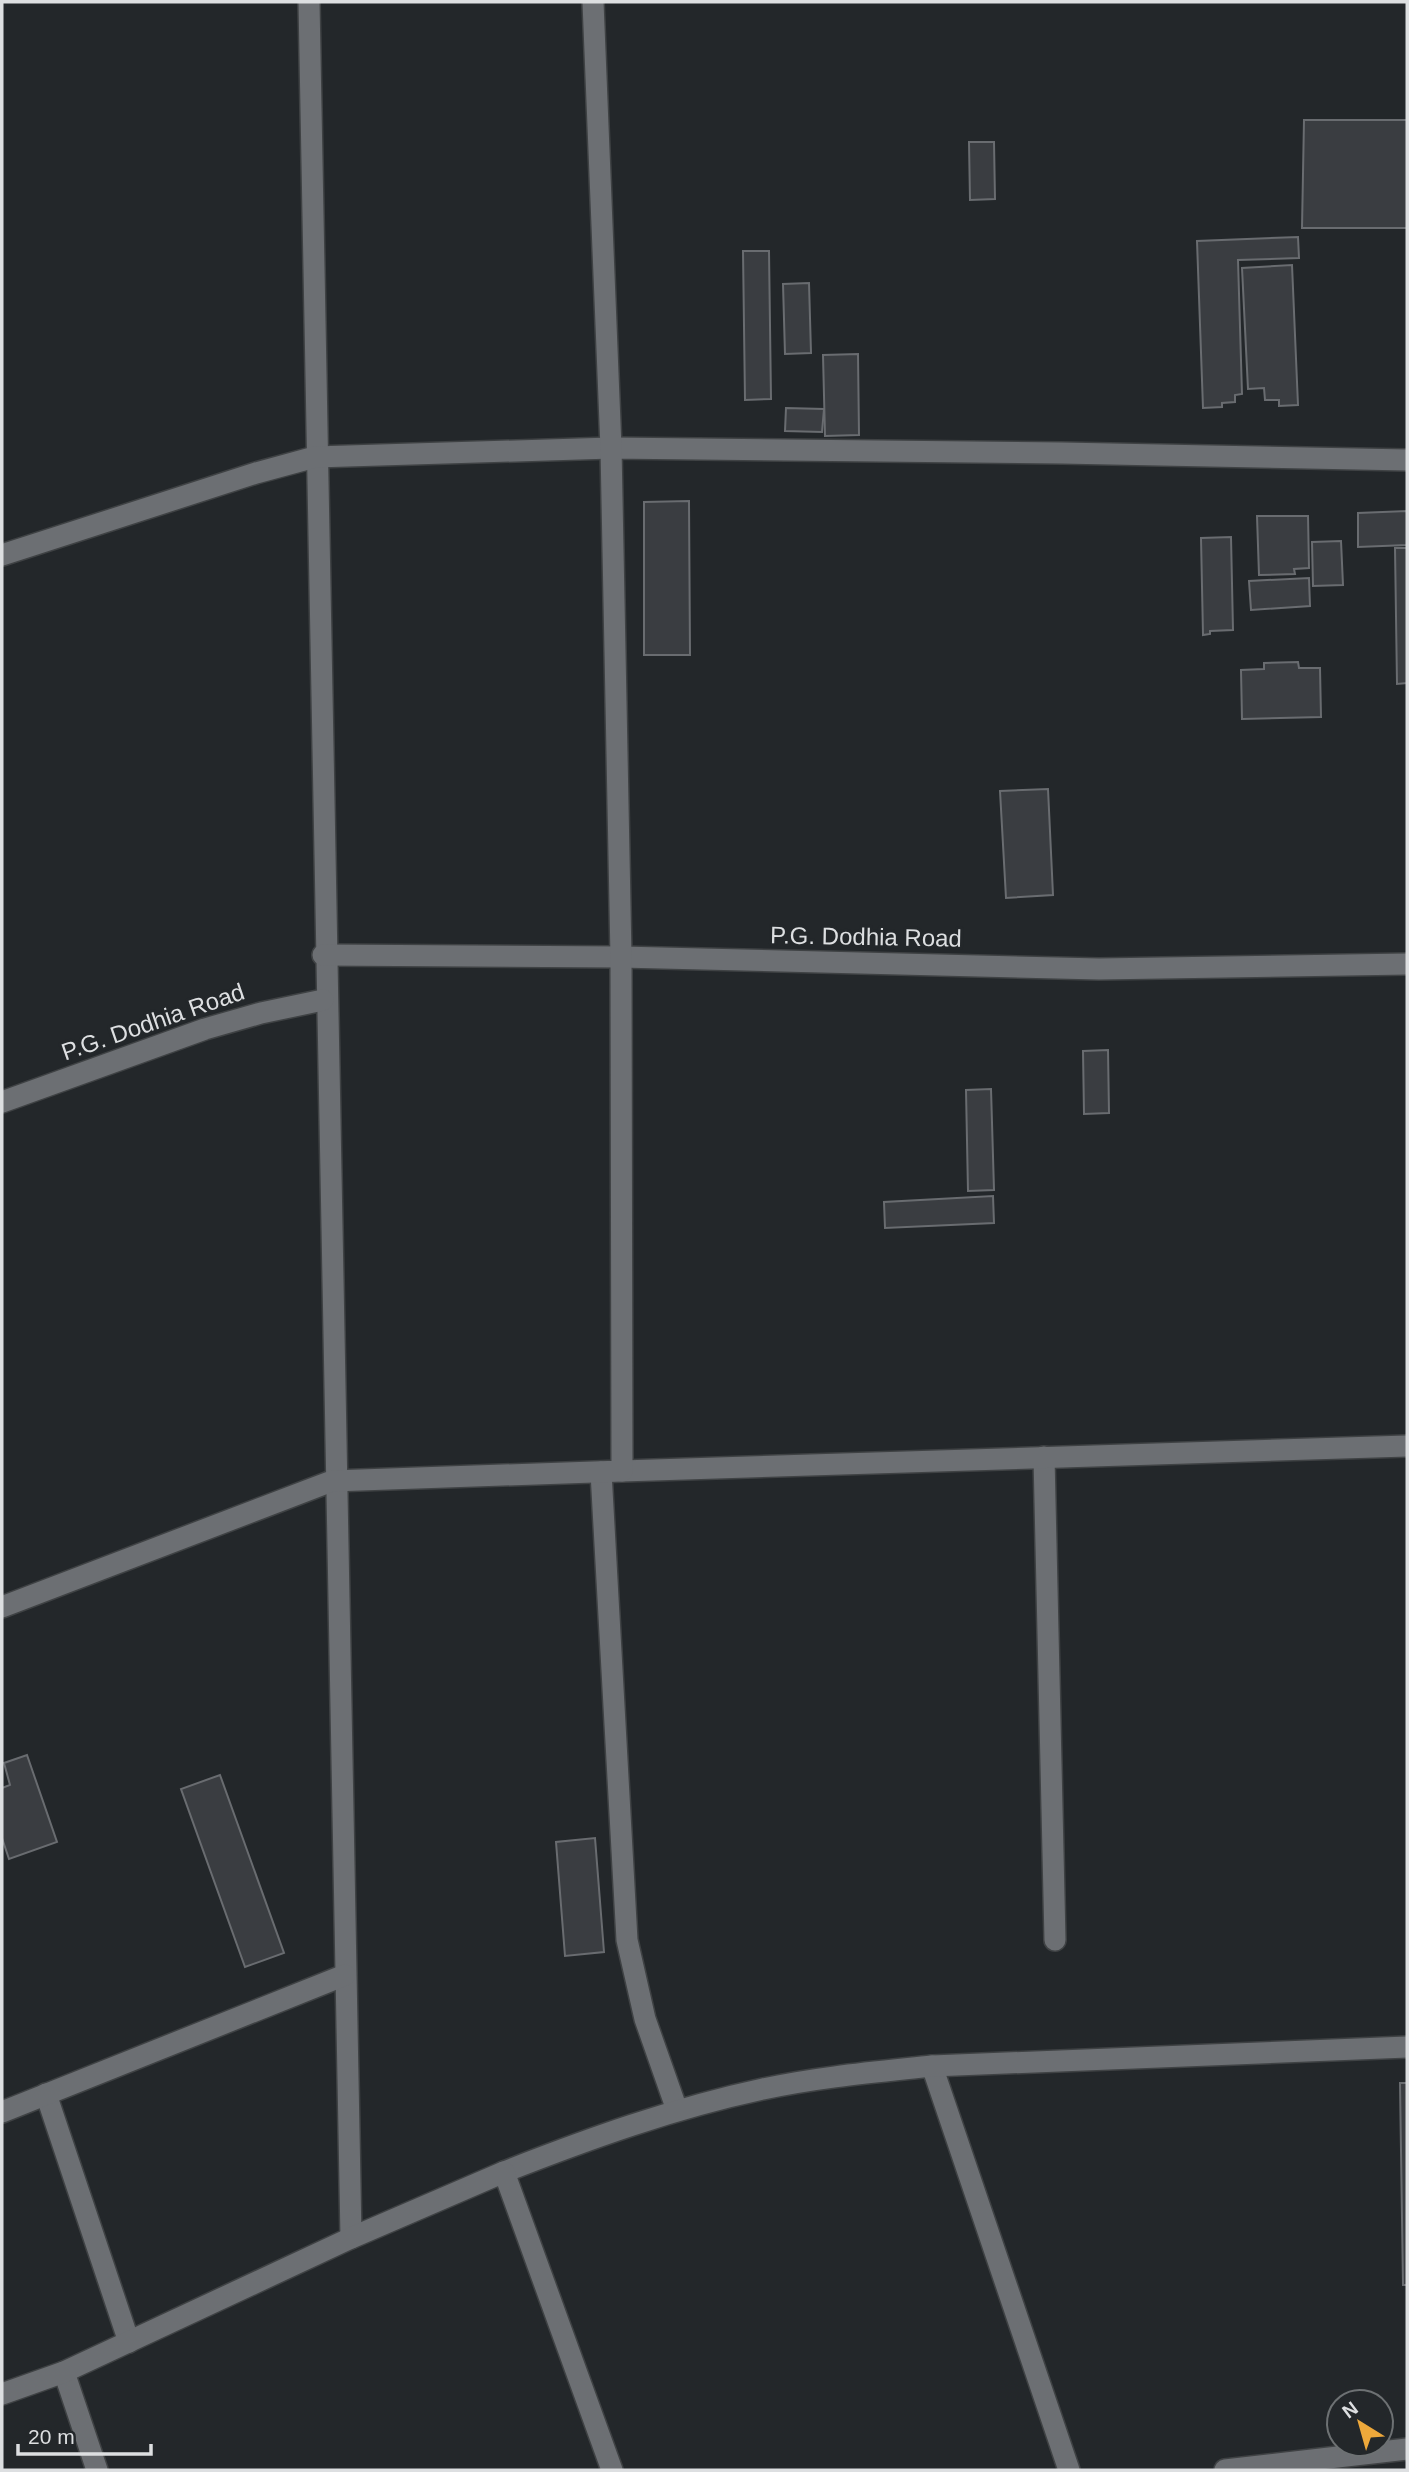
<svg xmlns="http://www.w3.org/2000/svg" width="1409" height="2472" font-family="Helvetica,sans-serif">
  <rect width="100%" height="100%" fill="#23272a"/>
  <!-- building -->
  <g fill="#3a3d41" stroke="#696c70" stroke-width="2">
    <path d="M1304,120H1407V228H1302Z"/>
    <path d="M969,142H994L995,199L970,200Z"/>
    <path d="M1298,237L1299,258L1238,260L1242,394L1235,395V402L1222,403V407L1203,408L1197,241Z"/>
    <path d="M743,251H769L771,399L745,400Z"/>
    <path d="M1292,265L1298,405L1279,406V400H1265L1264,388L1248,389L1242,268Z"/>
    <path d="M809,283L811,353L785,354L783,284Z"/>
    <path d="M858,354L859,435L825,436L823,355Z"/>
    <path d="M786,408L824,409L822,432L785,431Z"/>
    <path d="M689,501L690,655H644V502Z"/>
    <path d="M1407,511V545L1358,547V513Z"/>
    <path d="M1257,516H1308L1309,568L1294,569L1295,574L1259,575Z"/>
    <path d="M1231,537L1233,630L1210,631V634L1203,635L1201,538Z"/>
    <path d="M1341,541L1343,585L1313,586L1312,542Z"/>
    <path d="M1395,548H1407V683L1397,684Z"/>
    <path d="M1309,578L1310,606L1251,610L1249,581Z"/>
    <path d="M1298,662L1299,668H1320L1321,717L1242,719L1241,670L1264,669V663Z"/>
    <path d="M1048,789L1053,895L1006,898L1000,791Z"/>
    <path d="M1108,1050L1109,1113L1084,1114L1083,1051Z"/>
    <path d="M991,1089L994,1190L968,1191L966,1090Z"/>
    <path d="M993,1196L994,1223L885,1228L884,1202Z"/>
    <path d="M27,1755L57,1842L9,1859L2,1838V1788L10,1785L4,1763Z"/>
    <path d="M220,1775L284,1953L245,1967L181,1789Z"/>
    <path d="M595,1838L604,1952L565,1956L556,1842Z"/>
    <path d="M1400,2083H1407V2285H1403Z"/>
  </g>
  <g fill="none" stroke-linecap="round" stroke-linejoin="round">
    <defs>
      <g id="minor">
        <path d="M309,2C319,747 333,1492 351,2238"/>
        <path d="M2,555L256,473L315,457L611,448L1062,453L1407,460"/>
        <path d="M323,955L621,957L1099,969L1407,964"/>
        <path d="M2,1102L205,1029L261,1013L323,1000"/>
        <path d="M1044,1457L1055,1940"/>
        <path d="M622,1471L1407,1446"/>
        <path d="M601,1472L627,1940L645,2019L677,2110"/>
        <path d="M2,1607L332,1481L622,1471L621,957L611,448L593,2"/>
        <path d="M932,2066L1069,2470"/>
        <path d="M46,2094L129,2342"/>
        <path d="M2,2112L345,1975"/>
        <path d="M504,2172C588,2139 674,2108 763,2089C818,2077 876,2072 932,2066L1407,2047"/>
        <path d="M64,2372L97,2470"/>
        <path d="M2,2394L64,2372L351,2238L504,2172L612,2470"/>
        <path d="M1225,2470L1407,2449"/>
      </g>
    </defs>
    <!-- minor casing -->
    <use href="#minor" stroke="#3f4244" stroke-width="24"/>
    <!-- minor -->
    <use href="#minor" stroke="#6c6f73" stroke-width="21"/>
  </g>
  <g text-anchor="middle" stroke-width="6" stroke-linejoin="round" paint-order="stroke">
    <!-- street labels -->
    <g font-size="24" fill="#dddfe1" stroke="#23272a">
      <text transform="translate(866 937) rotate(1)" y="8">P.G. Dodhia Road</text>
      <text transform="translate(153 1022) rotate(-19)" y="8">P.G. Dodhia Road</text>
    </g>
  </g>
  <!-- border -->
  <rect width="1409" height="2472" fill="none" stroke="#dddfe1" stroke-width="7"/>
  <!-- north arrow -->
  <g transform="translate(1360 2423) rotate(323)"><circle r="33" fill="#23272a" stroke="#6d7173" stroke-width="2"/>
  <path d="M0-5L12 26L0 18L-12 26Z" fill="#eda83b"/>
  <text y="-10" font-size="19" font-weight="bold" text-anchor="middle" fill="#dddfe1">N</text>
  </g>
  <!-- scale -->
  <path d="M18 2444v10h133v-10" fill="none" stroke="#dddfe1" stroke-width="3.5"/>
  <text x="28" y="2444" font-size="21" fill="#dddfe1" stroke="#23272a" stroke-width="5" paint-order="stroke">20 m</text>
</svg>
